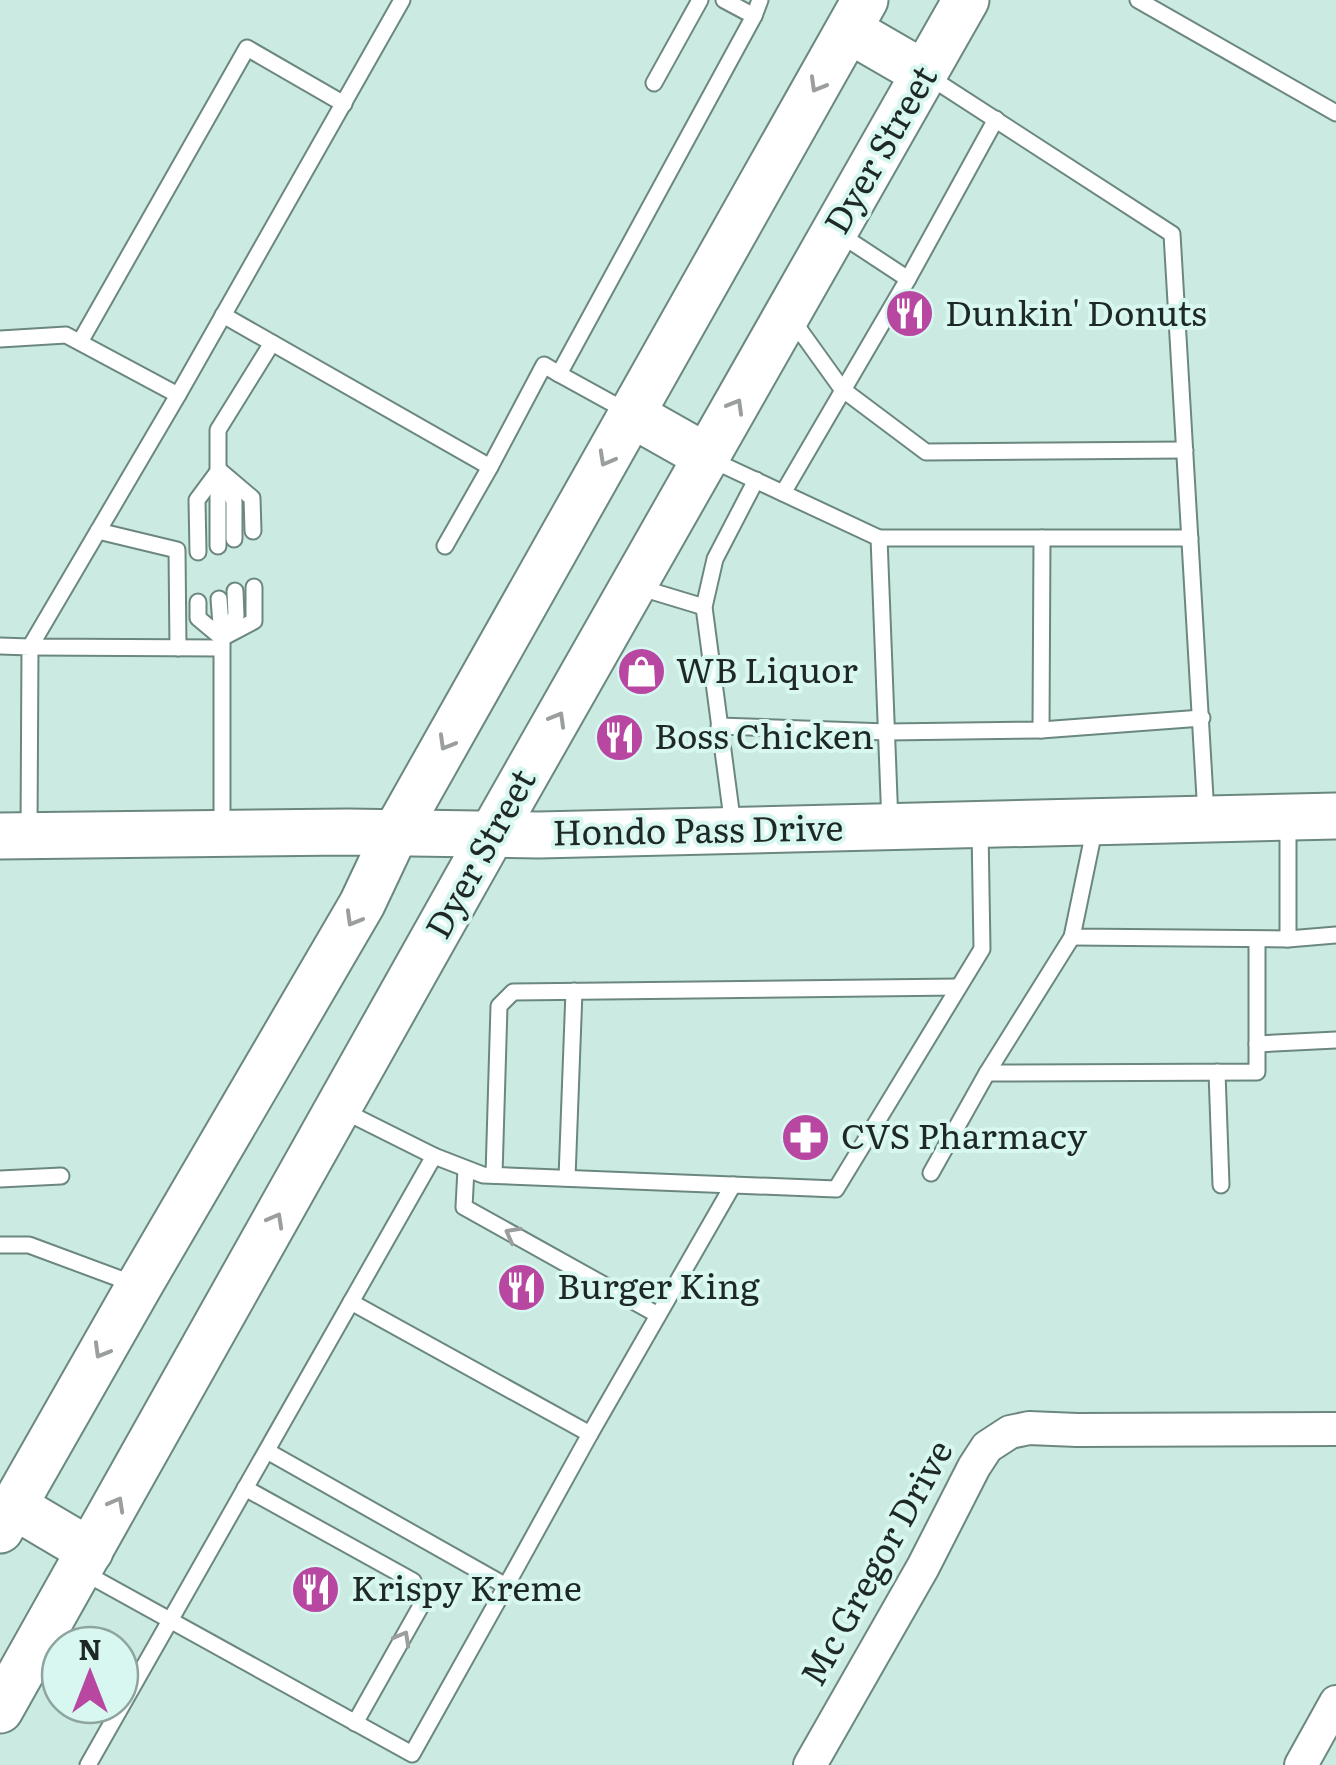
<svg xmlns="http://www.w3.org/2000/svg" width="1336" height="1765" font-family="Literata,serif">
  <rect width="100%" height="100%" fill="#cbeae2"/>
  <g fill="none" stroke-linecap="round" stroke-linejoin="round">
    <defs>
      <g id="lane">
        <path d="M724,0L754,16"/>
        <path d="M1138,0L1336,113"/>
        <path d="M928,76L1172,234L1206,815"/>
        <path d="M654,83L700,0"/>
        <path d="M838,233L908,279"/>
        <path d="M223,315L490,467L544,365L559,374"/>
        <path d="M791,318L842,389L926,452L1185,450"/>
        <path d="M0,339L66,335L178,395"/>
        <path d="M80,342L247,48L344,104"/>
        <path d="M628,412L559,374L754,16L760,0"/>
        <path d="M710,459L879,538L890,824"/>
        <path d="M219,470L252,498L253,531"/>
        <path d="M223,478L234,501V539"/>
        <path d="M783,493L908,279L996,119"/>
        <path d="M98,531L177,550L178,648"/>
        <path d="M879,538H1190"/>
        <path d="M218,546V430L272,343"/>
        <path d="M445,546L490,467"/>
        <path d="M198,552L197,500L217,473"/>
        <path d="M638,587L704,607"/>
        <path d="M219,599L222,638V830"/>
        <path d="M198,602V618L222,638"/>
        <path d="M224,635L236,616L235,591"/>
        <path d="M222,638L254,621V587"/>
        <path d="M0,646L30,647L29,832"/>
        <path d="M221,648L30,647L178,395L402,0"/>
        <path d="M719,726L887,732L1041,730L1042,538"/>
        <path d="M1041,730L1202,718"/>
        <path d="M733,826L704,607L715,559L756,480"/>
        <path d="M1095,826L1072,937L1288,939V821"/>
        <path d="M1288,939L1336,935"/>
        <path d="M1257,1044L1336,1040"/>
        <path d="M1217,1072L1221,1185"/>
        <path d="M987,1073L1257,1072V940"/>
        <path d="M434,1156L483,1175L836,1189L982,949L980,829"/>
        <path d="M466,1169L464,1207L658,1315"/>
        <path d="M931,1173L987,1073L1072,937"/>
        <path d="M494,1175L499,1006L513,992L958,987"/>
        <path d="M567,1178L574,991"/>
        <path d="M0,1179L61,1176"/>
        <path d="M0,1245H29L134,1284"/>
        <path d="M351,1302L590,1434L733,1185"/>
        <path d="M267,1451L506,1586L590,1434"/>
        <path d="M245,1488L413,1581L422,1604L355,1723"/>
        <path d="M83,1572L412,1754L506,1586"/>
        <path d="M88,1765L434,1156L340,1109"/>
      </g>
      <g id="street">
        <path d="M810,1765L923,1567L974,1467L987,1447L1010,1432L1029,1428L1077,1430L1336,1429"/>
        <path d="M1301,1765L1336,1702"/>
      </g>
      <g id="secondary">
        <path d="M849,30L925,74"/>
        <path d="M631,414L707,457"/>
        <path d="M0,836L348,832L539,835L1336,816"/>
        <path d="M14,1506L90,1551"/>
        <path d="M0,1530L139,1286L362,904L396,832L865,0"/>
        <path d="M0,1710L492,834L966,0"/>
      </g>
    </defs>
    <!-- lane casing -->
    <use href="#lane" stroke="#6b8780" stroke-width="19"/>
    <!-- street casing -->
    <use href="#street" stroke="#6b8780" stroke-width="36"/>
    <!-- secondary casing -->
    <use href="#secondary" stroke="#6b8780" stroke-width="49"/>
    <!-- lane -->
    <use href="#lane" stroke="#fff" stroke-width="15"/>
    <!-- street -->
    <use href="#street" stroke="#fff" stroke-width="32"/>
    <!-- secondary -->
    <use href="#secondary" stroke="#fff" stroke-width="45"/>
  </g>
  <!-- one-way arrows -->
  <defs><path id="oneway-chevron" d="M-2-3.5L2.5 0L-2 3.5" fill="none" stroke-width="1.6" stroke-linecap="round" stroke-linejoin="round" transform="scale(2.5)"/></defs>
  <g stroke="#9a9f9d">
    <use href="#oneway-chevron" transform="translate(817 85) rotate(120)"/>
    <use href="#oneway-chevron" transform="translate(736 406) rotate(-60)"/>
    <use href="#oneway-chevron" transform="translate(606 459) rotate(119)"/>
    <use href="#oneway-chevron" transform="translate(558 719) rotate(-60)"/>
    <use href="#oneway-chevron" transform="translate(446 743) rotate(120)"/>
    <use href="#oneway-chevron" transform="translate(353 919) rotate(120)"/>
    <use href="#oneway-chevron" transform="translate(276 1220) rotate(-61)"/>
    <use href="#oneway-chevron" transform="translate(512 1234) rotate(-151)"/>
    <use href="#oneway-chevron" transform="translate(101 1351) rotate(120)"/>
    <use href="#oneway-chevron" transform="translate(117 1504) rotate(-61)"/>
    <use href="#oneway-chevron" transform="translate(403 1638) rotate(-61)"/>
  </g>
  <!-- icons -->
  <defs>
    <symbol id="restaurant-disc" viewBox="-11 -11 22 22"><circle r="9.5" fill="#b847a2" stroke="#d8f7f0"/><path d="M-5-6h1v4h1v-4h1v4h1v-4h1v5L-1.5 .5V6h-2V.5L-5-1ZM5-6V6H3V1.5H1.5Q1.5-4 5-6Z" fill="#fff"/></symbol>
    <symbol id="shop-disc" viewBox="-11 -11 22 22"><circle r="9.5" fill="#b847a2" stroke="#d8f7f0"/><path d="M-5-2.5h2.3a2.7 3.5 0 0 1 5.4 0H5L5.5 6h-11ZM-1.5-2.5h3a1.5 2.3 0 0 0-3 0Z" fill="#fff"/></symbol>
    <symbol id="pharmacy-disc" viewBox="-11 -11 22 22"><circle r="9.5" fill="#b847a2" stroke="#d8f7f0"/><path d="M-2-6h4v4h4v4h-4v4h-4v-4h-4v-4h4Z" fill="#fff"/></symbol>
  </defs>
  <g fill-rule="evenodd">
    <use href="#restaurant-disc" x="882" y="286" width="55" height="55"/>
    <use href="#shop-disc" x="614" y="644" width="55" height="55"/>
    <use href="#restaurant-disc" x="592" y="710" width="55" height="55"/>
    <use href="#pharmacy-disc" x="778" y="1110" width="55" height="55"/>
    <use href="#restaurant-disc" x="494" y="1260" width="55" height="55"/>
    <use href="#restaurant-disc" x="288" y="1562" width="55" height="55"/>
  </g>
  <g text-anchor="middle" stroke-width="8" stroke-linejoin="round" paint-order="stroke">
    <!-- street labels -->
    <g font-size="35" fill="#1e2926" stroke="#d8f7f0">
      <text transform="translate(881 150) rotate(-60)" y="12">Dyer Street</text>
      <text transform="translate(698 831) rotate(-1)" y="12">Hondo Pass Drive</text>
      <text transform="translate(481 854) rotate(-61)" y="12">Dyer Street</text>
      <text transform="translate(877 1563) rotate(-61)" y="12">Mc Gregor Drive</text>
    </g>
    <!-- poi labels -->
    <g font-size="35" fill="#1e2926" stroke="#d8f7f0" text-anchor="start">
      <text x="945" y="326">Dunkin' Donuts</text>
      <text x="676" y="683">WB Liquor</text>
      <text x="654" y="749">Boss Chicken</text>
      <text x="841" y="1149">CVS Pharmacy</text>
      <text x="557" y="1299">Burger King</text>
      <text x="351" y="1601">Krispy Kreme</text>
    </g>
  </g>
  <!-- north arrow -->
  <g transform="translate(90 1675)"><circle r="48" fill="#d8f7f0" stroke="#8ea59f" stroke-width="2.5"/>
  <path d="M0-8L18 38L0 25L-18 38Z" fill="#b847a2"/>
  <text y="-15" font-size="28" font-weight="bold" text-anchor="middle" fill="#1e2926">N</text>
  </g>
</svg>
